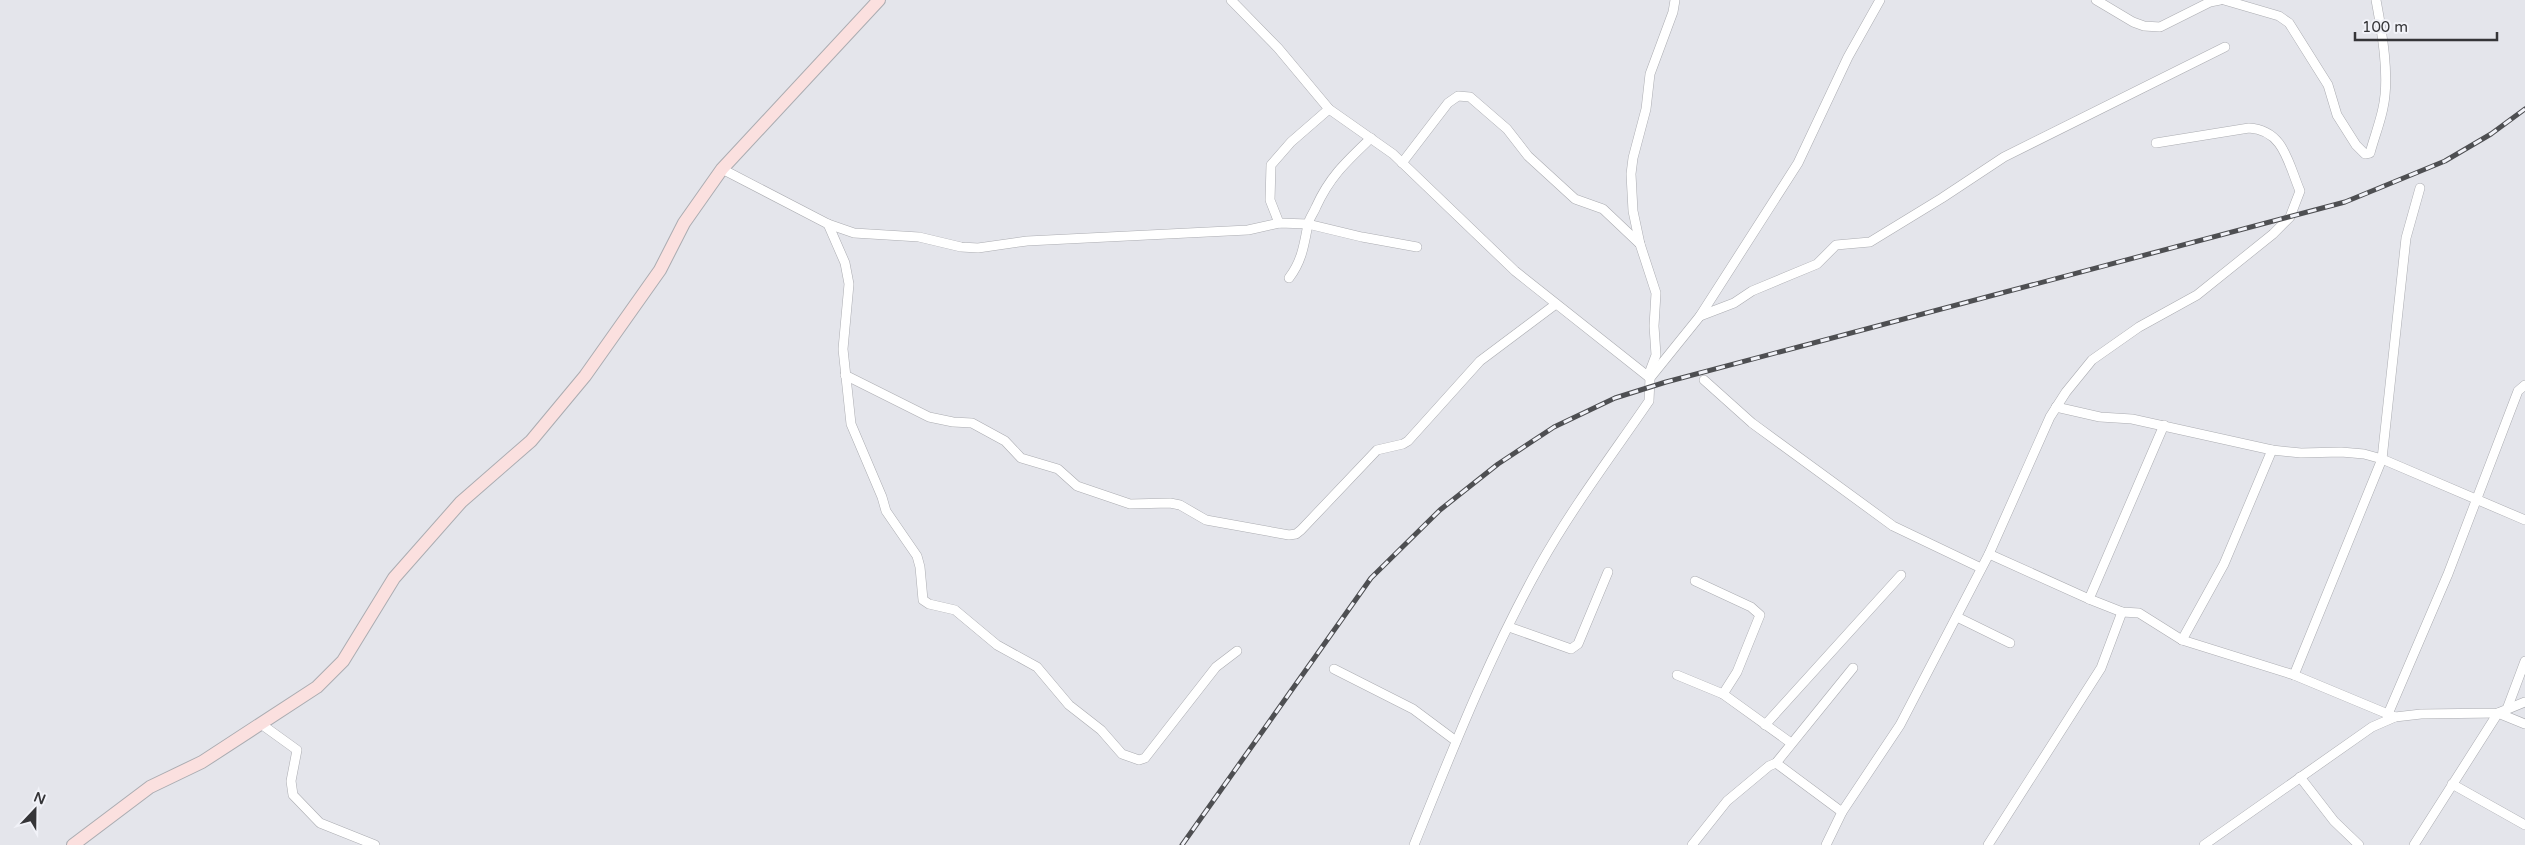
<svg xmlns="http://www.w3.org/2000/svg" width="2525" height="845" font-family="'Varela Round',sans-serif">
  <rect width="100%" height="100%" fill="#e4e5eb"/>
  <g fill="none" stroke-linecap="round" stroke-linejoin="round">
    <defs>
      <g id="street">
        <path d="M1231,0L1278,48L1329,109L1393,154L1515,271L1650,378"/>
        <path d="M2096,0L2133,22L2144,26L2160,27L2210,2L2220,0"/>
        <path d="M2224,0L2279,16L2289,23L2328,85L2337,115L2356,145L2365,154L2370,153C2374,138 2380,123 2383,108C2390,77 2382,32 2376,0"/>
        <path d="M1402,163L1448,103L1458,96L1470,97L1507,129L1528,156L1575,199L1603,209L1640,244"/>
        <path d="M722,169L828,224L854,233L919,237L961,247L978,248L1027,241L1248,230L1279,223L1308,224L1362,237L1417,247"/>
        <path d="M1279,223L1270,200L1271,165L1291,142L1329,109"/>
        <path d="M828,224L845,263L849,284L843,349L851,424L882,497L886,511L917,556L920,567L923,600L929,604L955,610L997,645L1037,667L1069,705L1101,730L1122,754L1139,760L1145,758L1216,667L1237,651"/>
        <path d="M1289,278C1302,261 1304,245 1308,224C1309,219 1314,212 1316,207C1330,176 1347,161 1371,138"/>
        <path d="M1700,316L1734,303L1752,291L1817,264L1836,245L1870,242L1942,198L2004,157L2225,47"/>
        <path d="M1650,371L1656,355L1654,326L1656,293L1640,244L1633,211L1631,174L1633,158L1646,109L1650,74L1673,12L1675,0"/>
        <path d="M845,375L929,417L953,422L972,423L1005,441L1021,458L1058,469L1077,486L1130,504L1170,503L1180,505L1206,520L1289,535L1296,534L1301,530L1377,450L1403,444L1408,441L1480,361L1556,304"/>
        <path d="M1704,380L1752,423L1893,526L1981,568"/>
        <path d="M2056,407L2100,417L2132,419L2272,450L2301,453L2341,452L2364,454L2382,459L2525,520"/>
        <path d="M1989,554L2089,599L2122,612L2139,613L2182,640L2294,675L2395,717"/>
        <path d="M1695,581L1751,607L1760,615L1737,672L1723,694"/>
        <path d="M2089,599L2164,425"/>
        <path d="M1957,617L2010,643"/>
        <path d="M1509,627L1571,649L1578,644L1608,572"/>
        <path d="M2182,640L2224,564L2272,450"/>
        <path d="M1334,669L1413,709L1456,741"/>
        <path d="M1677,675L1723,694L1791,743"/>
        <path d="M2294,675L2382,459L2406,238L2420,188"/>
        <path d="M2507,709L2525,661"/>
        <path d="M2388,714L2448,574L2518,391L2525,385"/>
        <path d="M261,724L297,750L291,781L293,795L320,823L375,845"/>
        <path d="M1765,725L1901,575"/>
        <path d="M1776,763L1842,812"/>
        <path d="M2300,777L2334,821L2359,845"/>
        <path d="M2452,784L2525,825"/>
        <path d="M1414,845C1452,751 1490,654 1540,565C1572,508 1612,455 1649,401L1650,378L1700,316L1798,163L1848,57L1880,0"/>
        <path d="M1692,845L1727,801L1769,766L1776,763L1853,668"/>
        <path d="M1826,845L1842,812L1900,725L1989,554L2050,417L2066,392L2092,360L2139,327L2197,295L2273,234L2290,217L2300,191C2288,163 2284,130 2249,128L2156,143"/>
        <path d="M1988,845L2101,668L2122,612"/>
        <path d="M2204,845L2372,727L2395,717L2421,714L2498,713L2525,702"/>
        <path d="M2414,845L2498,713L2525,724"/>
      </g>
      <path id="secondary" d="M73,845L150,787L202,762L317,687L343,661L394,578L461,502L531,441L585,376L660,270L684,223L722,169L879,0"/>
    </defs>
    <!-- street casing -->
    <use href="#street" stroke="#abacb1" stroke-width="10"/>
    <!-- secondary casing -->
    <use href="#secondary" stroke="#abacb1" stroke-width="14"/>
    <!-- street -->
    <use href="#street" stroke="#fff" stroke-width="9"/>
    <!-- secondary -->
    <use href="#secondary" stroke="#fbe0df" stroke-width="12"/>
    <defs>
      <path id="rail" d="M1182,845L1371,578L1440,510L1498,464L1554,427L1615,398L1666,382L2345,202L2445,161L2491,134L2525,109"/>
    </defs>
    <!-- rail casing -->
    <use href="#rail" stroke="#4e4f52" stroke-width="5"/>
    <!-- rail -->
    <use href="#rail" stroke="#f1f2f8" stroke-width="3" stroke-dasharray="9" stroke-linecap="butt"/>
  </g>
  <!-- north arrow -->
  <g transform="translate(35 810) rotate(22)" stroke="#f1f2f8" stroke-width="4" paint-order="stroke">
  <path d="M0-4L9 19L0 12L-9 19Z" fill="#353538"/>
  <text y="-8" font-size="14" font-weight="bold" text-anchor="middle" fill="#353538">N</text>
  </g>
  <!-- scale -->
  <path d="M2355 32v8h142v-8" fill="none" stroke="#353538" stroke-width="2.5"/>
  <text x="2362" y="32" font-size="15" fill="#353538" stroke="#f1f2f8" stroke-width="4" paint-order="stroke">100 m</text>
</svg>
